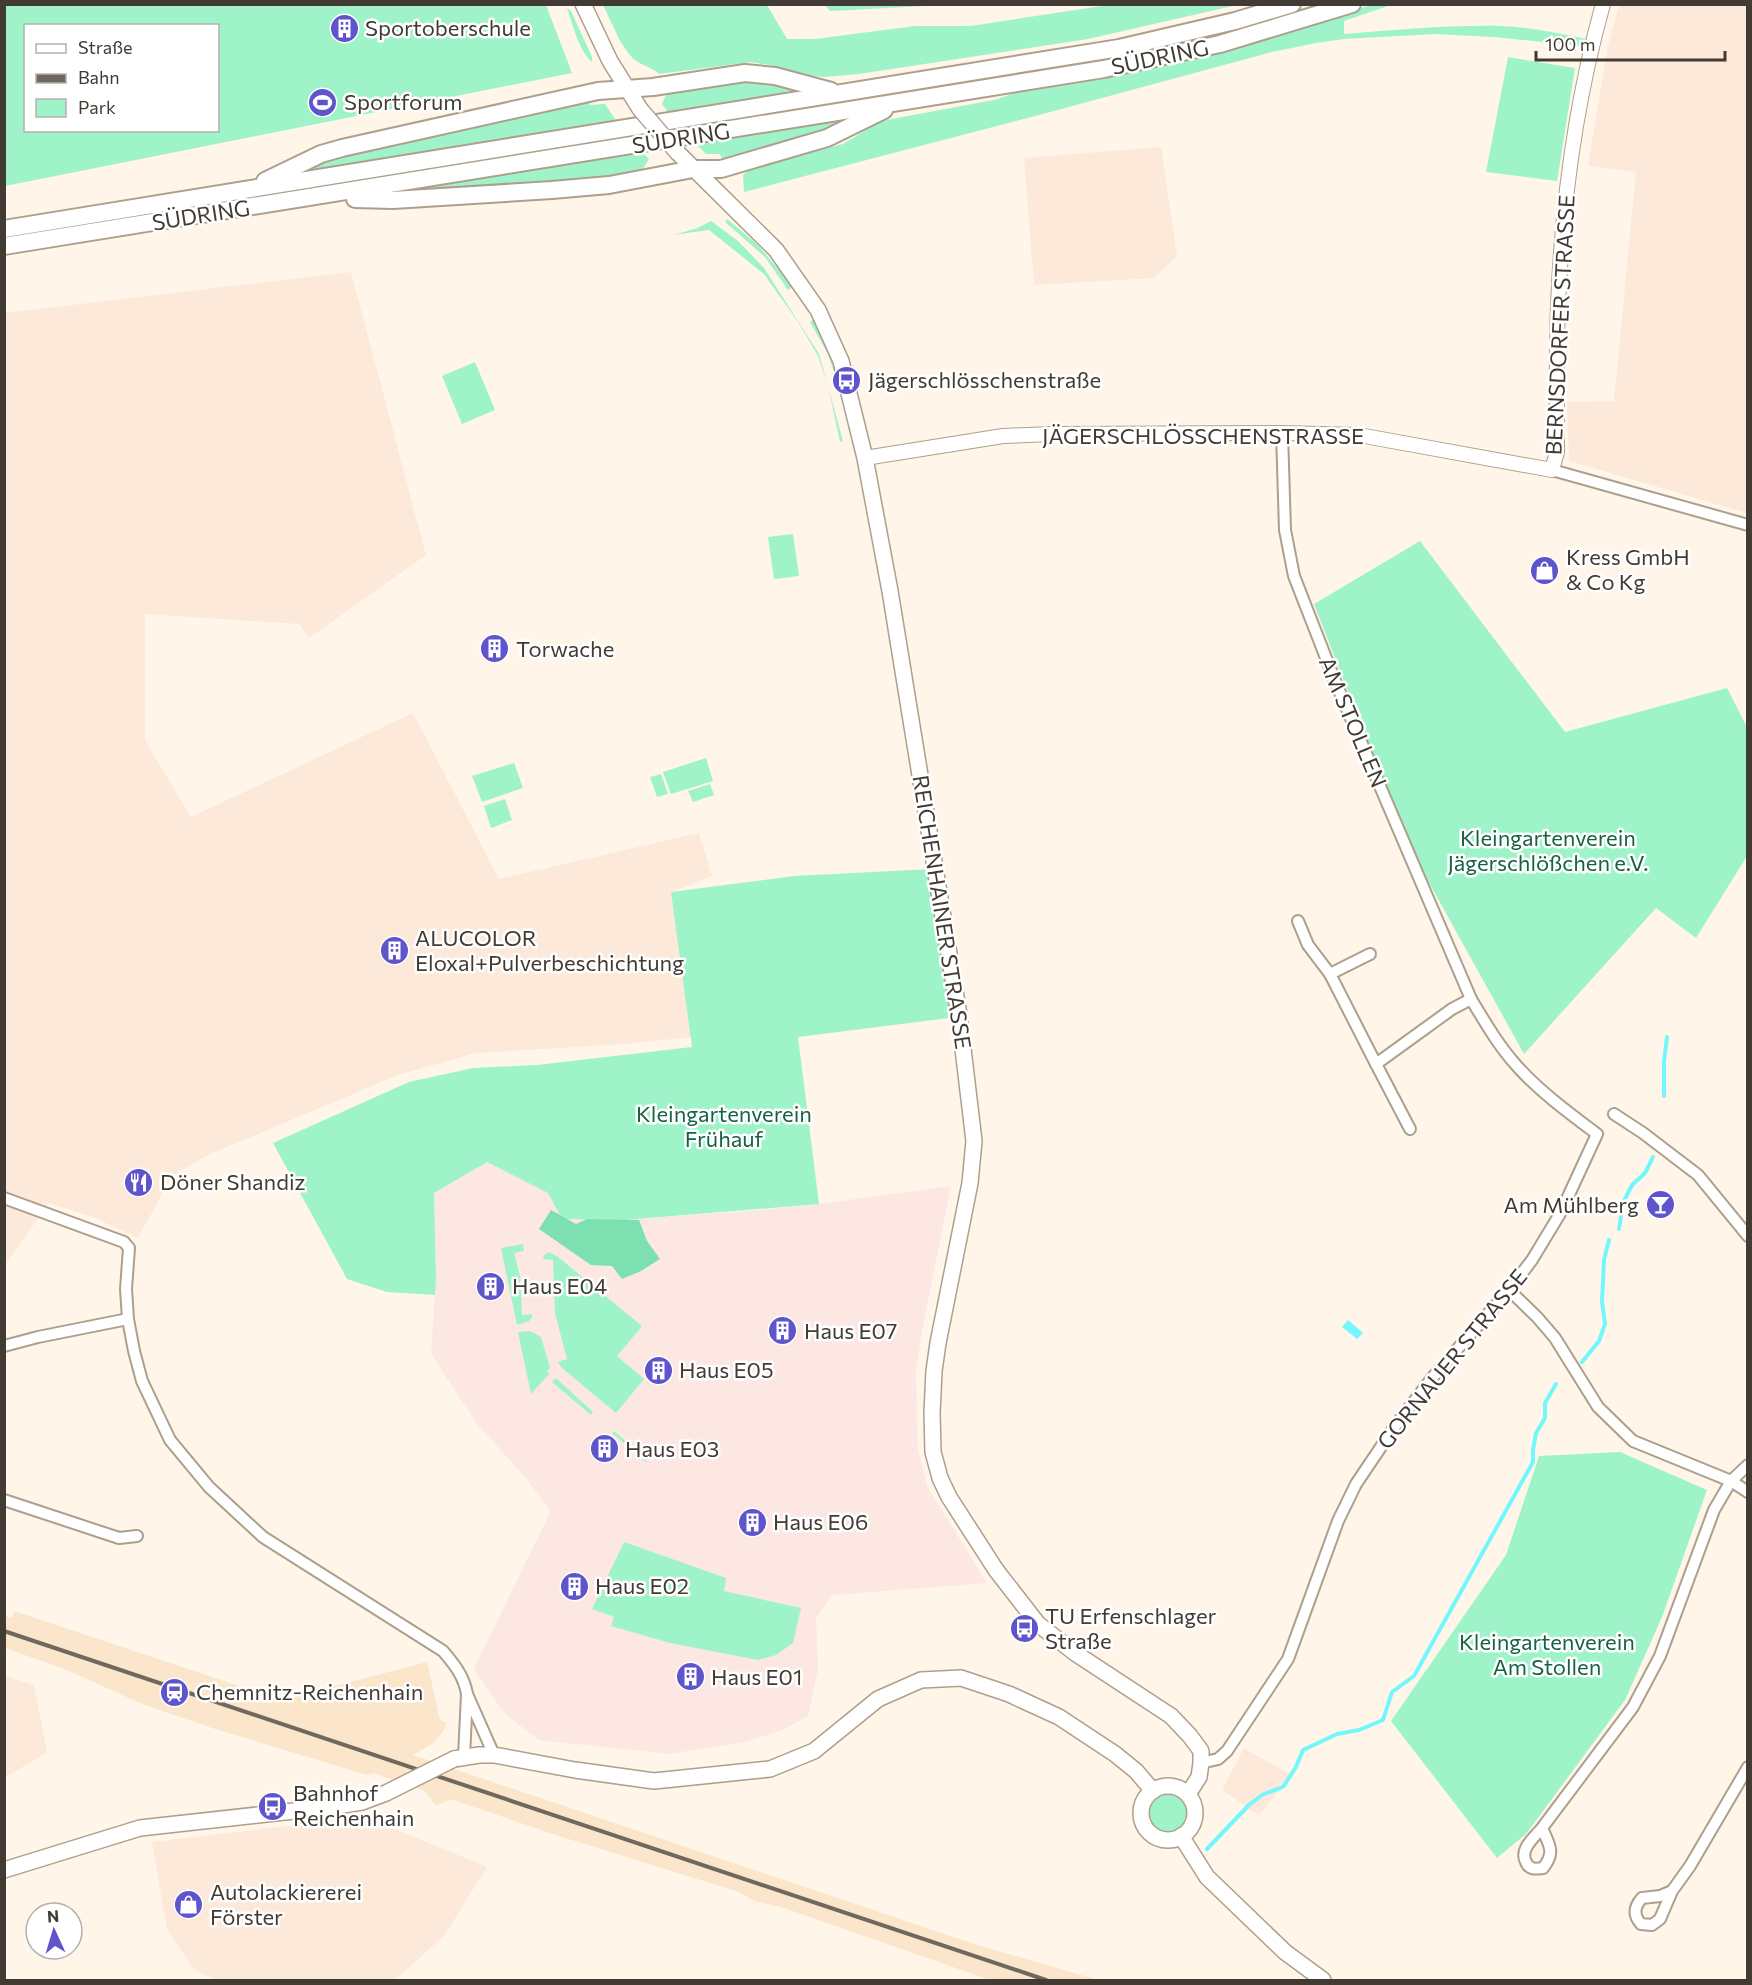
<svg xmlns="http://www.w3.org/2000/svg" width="1752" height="1985" font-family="Commissioner,sans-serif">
  <rect width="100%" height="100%" fill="#fff5e9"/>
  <!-- built -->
  <path fill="#fbe6cb" d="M14,1611L281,1700L427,1662L440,1720L447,1723L442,1733L433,1743L413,1755L971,1943L1098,1980H990L784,1908L754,1901L739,1892L559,1836L450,1799L436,1806L425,1791L374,1773L367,1775L212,1728L142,1704L67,1670L5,1648V1616L12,1618Z"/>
  <!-- industrial -->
  <g fill="#fce9d9">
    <path d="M1619,5H1747V513L1569,461L1567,402L1614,401L1636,172L1588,166L1608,46Z"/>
    <path d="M1161,147L1177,256L1154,278L1034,285L1024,158Z"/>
    <path d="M351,272L426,555L309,638L299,624L145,614V740L191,817L413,713L499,879L699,833L712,876L671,892L692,1037L625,1044L476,1053L398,1075L208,1155L172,1176L138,1238L95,1218L49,1203L5,1265L4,313Z"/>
    <path d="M5,1676L34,1685L47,1753L5,1777Z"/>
    <path d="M1244,1748L1291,1775L1259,1816L1222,1790Z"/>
    <path d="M365,1817L487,1867L444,1936L395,1980H215L194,1970L167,1929L152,1842Z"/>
  </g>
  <!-- education -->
  <path fill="#fce7e3" d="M487,1162L548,1193L563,1219L624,1220L760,1210L819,1204L951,1186L921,1336L916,1374L918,1450L927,1486L987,1583L833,1595L816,1618L818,1670L808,1716L785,1729L746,1742L668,1754L539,1740L506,1715L480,1679L474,1668L551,1511L526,1478L477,1424L431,1354L436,1277L434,1193Z"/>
  <!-- green -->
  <g fill="#9ef4c8" fill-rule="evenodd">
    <path d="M5,4L546,5L572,73L5,186ZM26,26H218V130H26Z"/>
    <path d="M603,5H767L787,39H815L915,26H971L1108,5H1237L1088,39L859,74L824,77L806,75L779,67L751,62L659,74C652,67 646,67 638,62C622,52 612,22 603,5Z"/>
    <path d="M825,5H944L830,11Z"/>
    <path d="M1314,5H1332L1230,34L1110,61L682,130L681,126L1290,12Z"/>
    <path d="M1371,5H1391L1344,21V34C1396,30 1448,25 1501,26C1530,27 1559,33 1587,39L1584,46L1493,37L1435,34L1344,39L1316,43L1272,52L1054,111L744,192L743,175L751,168L843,144L881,121L994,100L1030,88L1333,17Z"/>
    <path d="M567,8L571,11L592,57V62C580,53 572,23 567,8Z"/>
    <path d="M1508,57L1575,68L1557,181L1486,172Z"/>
    <path d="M750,78L810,90L670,115L662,104L665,97L671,92Z"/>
    <path d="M589,101L590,105L605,104L617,122L300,174L298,172L318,161Z"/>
    <path d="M851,116L852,120L798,142L722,159L720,154H706L697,145L696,142Z"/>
    <path d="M642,152L649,159L643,169L637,173L575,184L399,194V191Z"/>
    <path d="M727,219L758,245L793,287L788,290L765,257L725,222Z"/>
    <path d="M711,221L738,241L764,268L819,354L843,441L840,442L828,386L818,356L798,322L764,274L709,230L673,235L698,228Z"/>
    <path d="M814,319L833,357L836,378L828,354L810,322Z"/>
    <path d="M475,362L495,410L462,424L442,376Z"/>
    <path d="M793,534L799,576L774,579L768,537Z"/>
    <path d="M1420,541L1565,732L1727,688L1747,727V856L1696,938L1656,908L1524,1054L1407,843L1314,604Z"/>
    <path d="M706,758L713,781L671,794L663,772Z"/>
    <path d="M514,763L523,788L482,802L472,776Z"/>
    <path d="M661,774L668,794L657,797L650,777Z"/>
    <path d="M710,784L714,795L693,802L688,791Z"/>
    <path d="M505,799L512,820L491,828L484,806Z"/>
    <path d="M932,869L957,1017L798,1037L819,1204L624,1220L562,1219L548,1193L487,1162L434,1193L436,1277L435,1295L387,1292L347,1279L273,1143L409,1082L473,1068L537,1065L692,1047L671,892L794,876Z"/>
    <path d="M523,1244L524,1251L514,1253L520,1276L522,1315L532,1314V1317L529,1321L517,1325L501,1248Z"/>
    <path d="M549,1252L558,1257L642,1326L617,1356L644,1379L616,1413L562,1368L558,1362L567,1359L555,1313L553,1260L543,1259L544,1255Z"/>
    <path d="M530,1331L541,1337L550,1368L547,1371L549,1374L531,1394L518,1332Z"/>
    <path d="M556,1378L593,1412L591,1415L552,1382Z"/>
    <path d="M614,1431L637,1451L642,1453L648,1464L612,1433Z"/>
    <path d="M1620,1452L1707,1490L1662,1617L1625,1700L1526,1834L1497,1858L1391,1721L1506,1555L1539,1456Z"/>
    <path d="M624,1542L726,1578L724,1591L801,1608L793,1643L776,1655L758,1660L670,1643L611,1626L614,1617L592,1609Z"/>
    <circle cx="1168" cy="1813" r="27"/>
  </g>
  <!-- forest -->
  <path fill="#7de0b0" d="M551,1210L576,1224L587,1219L639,1220L647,1241L660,1259L641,1271L622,1279L612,1266L591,1265L539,1229Z"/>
  <!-- water -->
  <path fill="#73f7fd" d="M1348,1320L1363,1333L1357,1339L1342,1327Z"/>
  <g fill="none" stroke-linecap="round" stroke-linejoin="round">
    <!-- stream -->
    <g stroke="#73f7fd" stroke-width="4">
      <path d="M1664,1096V1061L1667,1037"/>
      <path d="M1619,1229L1623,1203L1632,1185L1645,1173L1653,1157"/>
      <path d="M1582,1362L1599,1341L1605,1324L1602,1302L1604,1260L1609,1240"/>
      <path d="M1207,1849L1249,1805L1262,1795L1283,1787L1296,1767L1303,1750L1337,1734L1359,1730L1383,1720L1392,1692L1414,1676L1533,1462V1450L1536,1433L1545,1418V1403L1556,1384"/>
    </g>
    <defs>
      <g id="minor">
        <path d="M1552,470L1748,525"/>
        <path d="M1298,921L1308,945L1330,974L1376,1064L1452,1009L1471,999"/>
        <path d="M1330,974L1370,954"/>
        <path d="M1376,1064L1410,1129"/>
        <path d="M1614,1114L1643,1133L1698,1175L1748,1236"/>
        <path d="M4,1198L124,1242L129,1248L126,1289L128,1319L134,1351L142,1381L170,1440L209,1487L263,1537L443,1651C454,1664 464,1676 467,1694L464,1757"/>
        <path d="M1509,1290L1537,1317L1555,1338L1598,1407L1633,1441L1731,1481L1748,1492"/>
        <path d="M4,1346L38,1337L128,1319"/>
        <path d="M4,1500L119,1538L137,1536"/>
        <path d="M467,1694L494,1755"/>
        <path d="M1201,1763L1218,1759L1227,1751L1288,1659L1338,1521L1356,1484L1393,1429L1432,1378L1509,1290L1532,1260L1561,1212L1597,1134C1569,1113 1539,1091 1516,1065C1498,1045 1485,1022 1471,999L1335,681L1294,576L1285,530L1282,433"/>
        <path d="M1542,1828C1549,1845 1556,1852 1543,1868C1536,1869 1529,1870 1526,1862C1519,1849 1534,1838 1542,1828L1633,1707L1660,1656L1714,1510L1731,1481L1748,1465"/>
        <path d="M1672,1891L1660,1896L1642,1898C1634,1907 1633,1915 1641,1924L1652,1925L1660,1919L1672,1891L1690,1866L1748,1767"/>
      </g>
      <path id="tertiary" d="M865,458L1003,436L1051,434L1282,433L1359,435L1552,470L1557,452C1557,403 1556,354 1558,306C1562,203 1575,104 1603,4"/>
      <g id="secondary">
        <path d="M583,4L610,61L640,109"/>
        <path d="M677,152L776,250L818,310L841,361L865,458L890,591L959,1015L974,1141L970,1183L938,1343L934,1371L932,1413L933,1452L940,1478L949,1497L996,1570L1038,1624L1075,1653L1171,1716L1190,1736L1201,1751V1763L1199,1777L1188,1794"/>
        <path d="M454,1759L479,1755H494L575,1770L654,1781L770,1769L814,1751L878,1699L921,1680L961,1678L1009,1694L1059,1717L1115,1754L1136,1771L1153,1791"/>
        <circle cx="1168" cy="1813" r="27"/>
        <path d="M1181,1836L1207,1877L1285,1952L1323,1980"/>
        <path d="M4,1870L140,1828L330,1807L362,1802L386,1793L408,1782"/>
      </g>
      <g id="primary">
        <path d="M265,181L321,154L342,148L598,91L653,87L745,73L775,76L831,91"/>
        <path d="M355,199L393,200L552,190L609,185L693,169H721L827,138L884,110"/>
        <path d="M4,229L1119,48L1235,21L1292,4"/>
        <path d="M4,246L1104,69L1220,44L1352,4"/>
      </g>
    </defs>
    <!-- minor casing -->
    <use href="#minor" stroke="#ae9f8c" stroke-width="14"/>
    <!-- tertiary casing -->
    <use href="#tertiary" stroke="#ae9f8c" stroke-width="16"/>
    <!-- secondary casing -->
    <use href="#secondary" stroke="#ae9f8c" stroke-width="18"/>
    <!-- primary casing -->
    <use href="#primary" stroke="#ae9f8c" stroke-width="20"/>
    <!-- minor -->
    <use href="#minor" stroke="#fff" stroke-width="10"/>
    <!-- tertiary -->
    <use href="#tertiary" stroke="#fff" stroke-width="14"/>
    <!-- secondary -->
    <use href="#secondary" stroke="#fff" stroke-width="15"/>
    <!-- primary -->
    <use href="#primary" stroke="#fff" stroke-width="16"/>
    <!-- rail -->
    <path stroke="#6f685f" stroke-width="4" d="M4,1631L1046,1980"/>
    <defs>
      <g id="secondary-bridge">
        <path d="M640,109L677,152"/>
        <path d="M408,1782L454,1759"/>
      </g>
    </defs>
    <!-- secondary-bridge casing -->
    <use href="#secondary-bridge" stroke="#ae9f8c" stroke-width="18" stroke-linecap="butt"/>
    <!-- secondary-bridge -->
    <use href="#secondary-bridge" stroke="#fff" stroke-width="15"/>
  </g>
  <!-- icons -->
  <defs>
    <symbol id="building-disc" viewBox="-11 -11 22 22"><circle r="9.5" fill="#5e54cc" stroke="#fff"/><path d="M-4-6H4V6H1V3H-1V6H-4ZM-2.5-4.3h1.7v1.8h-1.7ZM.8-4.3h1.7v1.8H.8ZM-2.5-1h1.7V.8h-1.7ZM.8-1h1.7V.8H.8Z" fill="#fff"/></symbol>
    <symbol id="stadium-disc" viewBox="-11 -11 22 22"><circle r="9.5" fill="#5e54cc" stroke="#fff"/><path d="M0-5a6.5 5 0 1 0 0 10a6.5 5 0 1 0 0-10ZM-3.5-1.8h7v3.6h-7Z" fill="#fff"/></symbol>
    <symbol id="bus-disc" viewBox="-11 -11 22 22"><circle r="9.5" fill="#5e54cc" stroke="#fff"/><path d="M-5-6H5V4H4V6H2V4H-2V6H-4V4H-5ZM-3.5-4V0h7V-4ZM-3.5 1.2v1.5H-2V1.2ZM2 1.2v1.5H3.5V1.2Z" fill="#fff"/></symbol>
    <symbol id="shop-disc" viewBox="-11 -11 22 22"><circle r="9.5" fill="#5e54cc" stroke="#fff"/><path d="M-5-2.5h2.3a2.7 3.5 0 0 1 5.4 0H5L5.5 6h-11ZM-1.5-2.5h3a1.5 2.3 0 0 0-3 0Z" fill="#fff"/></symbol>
    <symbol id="restaurant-disc" viewBox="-11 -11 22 22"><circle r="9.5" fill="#5e54cc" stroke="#fff"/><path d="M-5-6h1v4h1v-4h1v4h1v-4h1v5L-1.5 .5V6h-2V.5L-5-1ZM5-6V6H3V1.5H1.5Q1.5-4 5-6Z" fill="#fff"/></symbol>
    <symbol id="bar-disc" viewBox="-11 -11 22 22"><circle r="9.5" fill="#5e54cc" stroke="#fff"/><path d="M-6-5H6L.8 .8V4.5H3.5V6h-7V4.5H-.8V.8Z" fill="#fff"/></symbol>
    <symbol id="station-disc" viewBox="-11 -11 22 22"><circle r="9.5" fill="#5e54cc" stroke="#fff"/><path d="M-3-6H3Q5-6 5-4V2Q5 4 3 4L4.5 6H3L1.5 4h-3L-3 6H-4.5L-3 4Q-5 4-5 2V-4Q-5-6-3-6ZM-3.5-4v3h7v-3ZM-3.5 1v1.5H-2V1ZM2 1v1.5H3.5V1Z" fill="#fff"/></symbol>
  </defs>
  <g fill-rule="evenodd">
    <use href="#building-disc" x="328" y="12" width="33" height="33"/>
    <use href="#stadium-disc" x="306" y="86" width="33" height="33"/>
    <use href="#bus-disc" x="830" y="364" width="33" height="33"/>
    <use href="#shop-disc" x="1528" y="554" width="33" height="33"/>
    <use href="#building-disc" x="478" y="632" width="33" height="33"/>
    <use href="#building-disc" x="378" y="934" width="33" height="33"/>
    <use href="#restaurant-disc" x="122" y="1166" width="33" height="33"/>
    <use href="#bar-disc" x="1644" y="1188" width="33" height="33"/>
    <use href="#building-disc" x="474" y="1270" width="33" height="33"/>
    <use href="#building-disc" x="766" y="1314" width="33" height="33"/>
    <use href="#building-disc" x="642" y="1354" width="33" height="33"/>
    <use href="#building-disc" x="588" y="1432" width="33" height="33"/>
    <use href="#building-disc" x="736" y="1506" width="33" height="33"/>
    <use href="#building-disc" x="558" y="1570" width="33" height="33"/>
    <use href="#bus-disc" x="1008" y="1612" width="33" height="33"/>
    <use href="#building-disc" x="674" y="1660" width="33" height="33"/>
    <use href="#station-disc" x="158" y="1676" width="33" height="33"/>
    <use href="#bus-disc" x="256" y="1790" width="33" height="33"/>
    <use href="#shop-disc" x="172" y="1888" width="33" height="33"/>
  </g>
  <g text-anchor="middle" stroke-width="5" stroke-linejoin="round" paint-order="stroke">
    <!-- poi labels -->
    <g font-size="22" fill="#413b33" stroke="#fff" text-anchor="start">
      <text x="365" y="36">Sportoberschule</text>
      <text x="344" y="110">Sportforum</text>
      <text x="868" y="388">Jägerschlösschenstraße</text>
      <text x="1566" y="565">Kress GmbH<tspan x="1566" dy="25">&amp; Co Kg</tspan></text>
      <text x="516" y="657">Torwache</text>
      <text x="415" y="946">ALUCOLOR<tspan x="415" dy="25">Eloxal+Pulverbeschichtung</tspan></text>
      <text x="160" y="1190">Döner Shandiz</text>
      <text x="1639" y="1213" text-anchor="end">Am Mühlberg</text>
      <text x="512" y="1294">Haus E04</text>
      <text x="804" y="1339">Haus E07</text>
      <text x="679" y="1378">Haus E05</text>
      <text x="625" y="1457">Haus E03</text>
      <text x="773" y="1530">Haus E06</text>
      <text x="595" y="1594">Haus E02</text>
      <text x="1045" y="1624">TU Erfenschlager<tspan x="1045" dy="25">Straße</tspan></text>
      <text x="711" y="1685">Haus E01</text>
      <text x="196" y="1700">Chemnitz-Reichenhain</text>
      <text x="293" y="1801">Bahnhof<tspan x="293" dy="25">Reichenhain</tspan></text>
      <text x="210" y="1900">Autolackiererei<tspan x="210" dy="25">Förster</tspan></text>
    </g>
    <!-- street labels -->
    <g font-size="22" fill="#413b33" stroke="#fff">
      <text transform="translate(1160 57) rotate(-12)" y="8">SÜDRING</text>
      <text transform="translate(681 138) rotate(-9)" y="8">SÜDRING</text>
      <text transform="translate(201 215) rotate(-9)" y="8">SÜDRING</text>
      <text transform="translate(1560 325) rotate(-87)" y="8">BERNSDORFER STRASSE</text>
      <text x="1203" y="444">JÄGERSCHLÖSSCHENSTRASSE</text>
      <text transform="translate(1353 722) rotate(67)" y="8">AM STOLLEN</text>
      <text transform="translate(942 912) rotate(81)" y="8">REICHENHAINER STRASSE</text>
      <text transform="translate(1452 1359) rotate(-51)" y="8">GORNAUER STRASSE</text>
    </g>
    <!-- park labels -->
    <g font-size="22" fill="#176244" stroke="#fff">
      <text x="1548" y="846">Kleingartenverein<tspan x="1548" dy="25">Jägerschlößchen e.V.</tspan></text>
      <text x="724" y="1122">Kleingartenverein<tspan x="724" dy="25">Frühauf</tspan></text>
      <text x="1547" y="1650">Kleingartenverein<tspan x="1547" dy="25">Am Stollen</tspan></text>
    </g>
  </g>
  <!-- border -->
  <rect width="1752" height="1985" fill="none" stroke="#413b33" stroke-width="12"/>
  <!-- legend -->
  <rect x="24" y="24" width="195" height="108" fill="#ffffff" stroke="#b3b1ad" stroke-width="1.5"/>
  <rect x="36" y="44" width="30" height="9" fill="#ffffff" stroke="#b3b1ad" stroke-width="1.5"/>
  <text x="78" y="54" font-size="18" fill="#413b33">Straße</text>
  <rect x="36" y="74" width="30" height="9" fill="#6f685f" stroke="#b3b1ad" stroke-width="1.5"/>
  <text x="78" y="84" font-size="18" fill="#413b33">Bahn</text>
  <rect x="36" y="99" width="30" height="18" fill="#9ef4c8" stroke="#b3b1ad" stroke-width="1.5"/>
  <text x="78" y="114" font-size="18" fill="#413b33">Park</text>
  <!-- north arrow -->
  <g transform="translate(54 1931) rotate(356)"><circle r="28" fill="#ffffff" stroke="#b3b1ad" stroke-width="1.5"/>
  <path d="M0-4.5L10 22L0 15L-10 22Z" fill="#5e54cc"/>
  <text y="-9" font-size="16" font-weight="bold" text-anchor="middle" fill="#413b33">N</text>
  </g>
  <!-- scale -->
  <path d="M1536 51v9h189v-9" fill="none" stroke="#413b33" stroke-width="3"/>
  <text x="1545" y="51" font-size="18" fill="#413b33" stroke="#ffffff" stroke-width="4.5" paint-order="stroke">100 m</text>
</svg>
